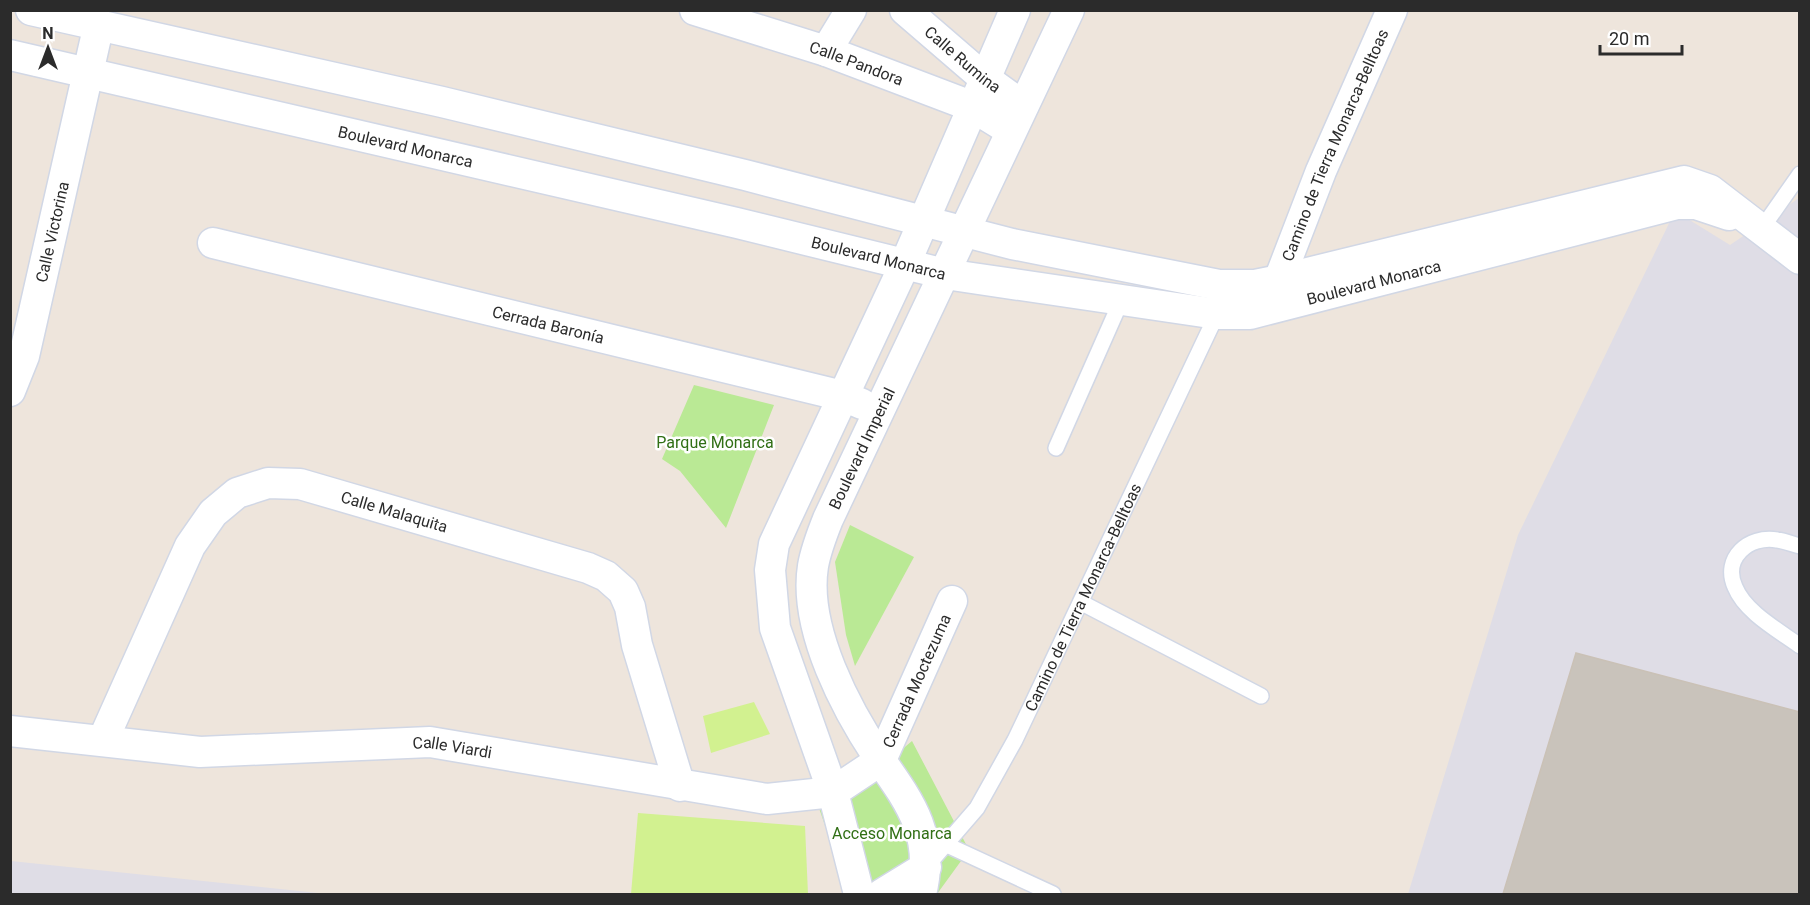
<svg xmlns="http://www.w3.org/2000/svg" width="1810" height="905" font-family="Roboto,sans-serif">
  <rect width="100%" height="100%" fill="#eee5dc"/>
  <!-- industrial -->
  <g fill="#dfdde6">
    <path d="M1799,198V894H1408L1518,535L1675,211L1730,245Z"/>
    <path d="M11,861L318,893L336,894H11Z"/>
  </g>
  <!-- green -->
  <g fill="#bae995">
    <path d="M694,385L774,405L726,528L680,471L662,459Z"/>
    <path d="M850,525L914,557L855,666L846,635L835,562Z"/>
    <path d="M912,741L969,850L937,894H849L813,791L886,763Z"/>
  </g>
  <!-- pitch -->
  <g fill="#d2f190">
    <path d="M754,702L770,734L711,753L703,716Z"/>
    <path d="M638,813L805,826L808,894H631Z"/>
  </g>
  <!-- building -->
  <path fill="#c9c3bb" stroke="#cac1b6" stroke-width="1.5" d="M1576,653L1800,712V894H1503Z"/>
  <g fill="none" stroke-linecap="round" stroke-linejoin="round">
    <defs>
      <g id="service">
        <path d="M1760,231L1800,174"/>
        <path d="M1056,448L1121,301"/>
        <path d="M1800,546C1792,544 1785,541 1777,540C1749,535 1722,558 1735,587C1745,612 1778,630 1800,646"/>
        <path d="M1082,603L1261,696"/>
        <path d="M947,845L1053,894"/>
        <path id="s1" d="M926,867L977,808L1015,740L1217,314"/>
      </g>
      <g id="minor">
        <path d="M31,10L442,102L745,175L1012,244L1219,285H1255L1279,280L1684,181L1710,190L1800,259"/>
        <path id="s2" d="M695,10L826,51L971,106L1010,130"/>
        <path id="s3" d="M905,10L984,78L1023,106"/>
        <path d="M826,51L851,10"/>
        <path id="s4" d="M10,55L737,223L945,274L1217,314H1250L1677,204H1696L1729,215"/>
        <path id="s5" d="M213,243L843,396L862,404"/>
        <path id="s6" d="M1279,280L1321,171L1392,10"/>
        <path id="s7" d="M10,391L24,356L99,24"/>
        <path id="s8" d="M10,731L200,752L430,742L767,799L833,792L881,760L952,601"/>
        <path id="s9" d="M103,740L190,546L213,513L237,493L268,483L300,484L588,568L606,576L623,591L630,607L637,645L680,786"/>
        <path d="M859,894L833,792L775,628L770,570L774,544L905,264L1015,10"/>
        <path d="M882,894L926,867"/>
        <path id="s10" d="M921,894C935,838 912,805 881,761C847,711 803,629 813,566C816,549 822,534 828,519L1069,10"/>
      </g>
    </defs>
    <!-- service casing -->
    <use href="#service" stroke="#d1d7e5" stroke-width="18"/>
    <!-- minor casing -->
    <use href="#minor" stroke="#d1d7e5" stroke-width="33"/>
    <!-- service -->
    <use href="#service" stroke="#fff" stroke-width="15"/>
    <!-- minor -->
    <use href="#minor" stroke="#fff" stroke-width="30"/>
  </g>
  <g text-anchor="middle" stroke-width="5" stroke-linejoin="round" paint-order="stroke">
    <!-- street labels -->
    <g font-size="16" fill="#2b2b2b" stroke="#fff">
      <text dy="6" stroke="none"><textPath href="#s3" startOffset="76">Calle Rumina</textPath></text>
      <text dy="6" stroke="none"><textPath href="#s2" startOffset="170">Calle Pandora</textPath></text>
      <text dy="6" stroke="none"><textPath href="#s6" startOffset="146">Camino de Tierra Monarca-Belltoas</textPath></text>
      <text dy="6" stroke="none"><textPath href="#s4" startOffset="406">Boulevard Monarca</textPath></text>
      <text dy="6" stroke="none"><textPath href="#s7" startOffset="165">Calle Victorina</textPath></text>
      <text dy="6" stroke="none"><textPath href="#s4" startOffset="892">Boulevard Monarca</textPath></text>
      <text dy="6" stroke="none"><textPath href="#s4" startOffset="1396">Boulevard Monarca</textPath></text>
      <text dy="6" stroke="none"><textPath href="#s5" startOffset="345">Cerrada Baronía</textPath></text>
      <text dy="6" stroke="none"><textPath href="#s10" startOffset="483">Boulevard Imperial</textPath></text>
      <text dy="6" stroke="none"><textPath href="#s9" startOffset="447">Calle Malaquita</textPath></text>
      <text dy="6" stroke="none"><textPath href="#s1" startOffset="314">Camino de Tierra Monarca-Belltoas</textPath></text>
      <text dy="6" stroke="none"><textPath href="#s8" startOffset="974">Cerrada Moctezuma</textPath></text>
      <text dy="6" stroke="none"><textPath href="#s8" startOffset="444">Calle Viardi</textPath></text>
    </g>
    <!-- park labels -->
    <g font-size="16" fill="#316f15" stroke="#fff">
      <text x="715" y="448">Parque Monarca</text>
      <text x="892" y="839">Acceso Monarca</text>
    </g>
  </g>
  <!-- border -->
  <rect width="1810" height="905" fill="none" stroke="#2b2b2b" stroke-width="24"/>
  <!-- north arrow -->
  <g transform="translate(48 48)" stroke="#ffffff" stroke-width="4.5" paint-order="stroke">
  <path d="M0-4.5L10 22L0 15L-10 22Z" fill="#2b2b2b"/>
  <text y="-9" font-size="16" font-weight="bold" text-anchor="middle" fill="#2b2b2b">N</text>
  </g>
  <!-- scale -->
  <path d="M1600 45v9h82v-9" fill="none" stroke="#2b2b2b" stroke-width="3"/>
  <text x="1609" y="45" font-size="18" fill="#2b2b2b" stroke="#ffffff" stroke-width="4.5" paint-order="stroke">20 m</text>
</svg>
